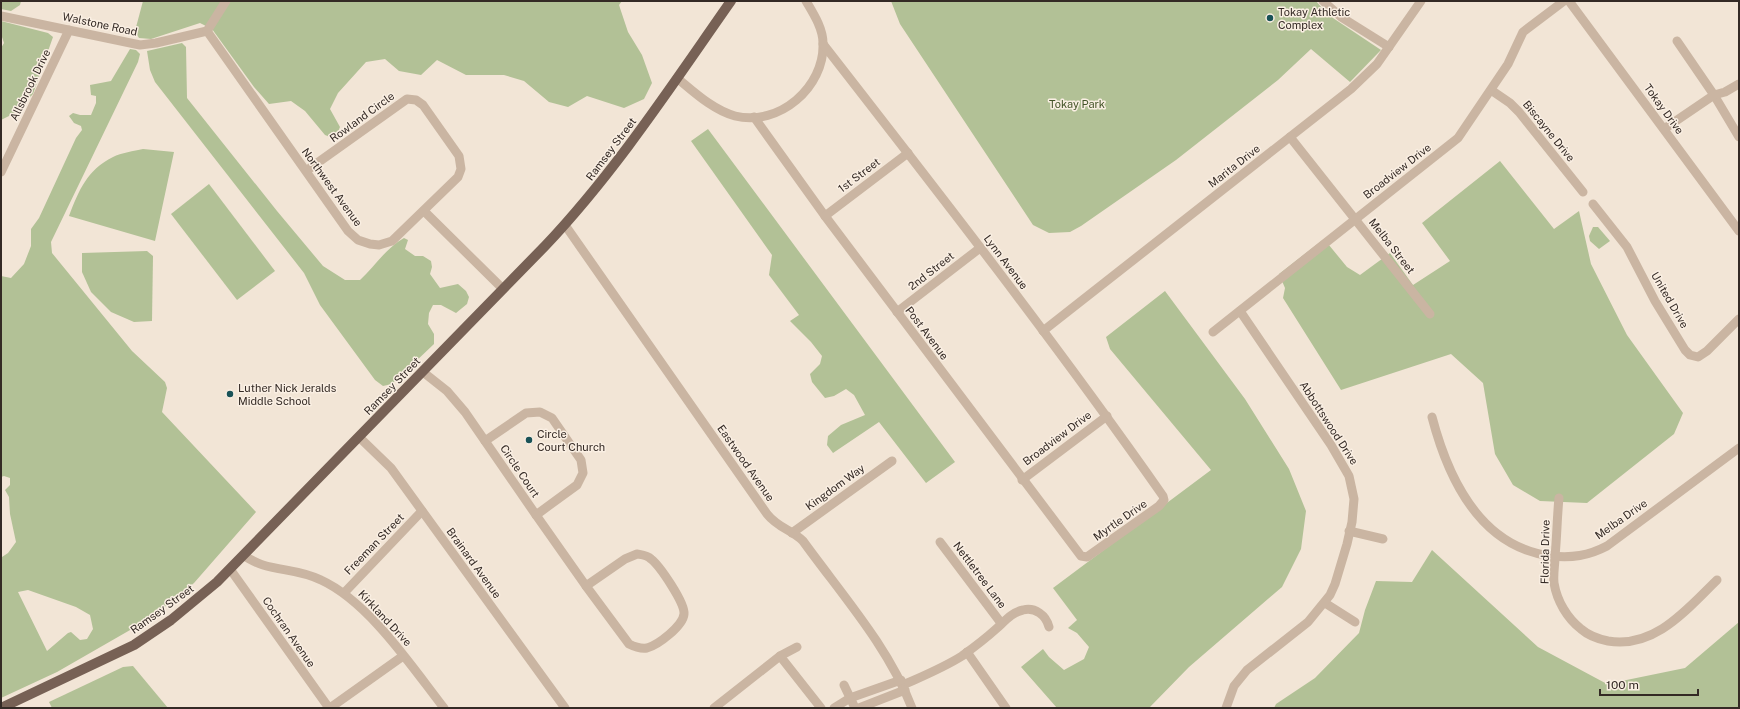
<svg xmlns="http://www.w3.org/2000/svg" width="1740" height="709" font-family="'Public Sans',sans-serif">
  <rect width="100%" height="100%" fill="#f2e5d6"/>
  <!-- green -->
  <g fill="#b2c196" fill-rule="evenodd">
    <path d="M1,1H21L20,5L11,11L1,9Z"/>
    <path d="M143,1H622L619,5L628,32L642,55L652,83L644,99L624,108L587,96L568,107L549,102L524,81L504,75H466L437,60L421,75L399,71L385,59L366,62L338,93L330,109L340,127L335,139L325,135L305,111L291,101L269,104L254,87L212,29L200,23L151,39L139,38L135,31Z"/>
    <path d="M891,1H1316L1327,14L1381,50L1350,82L1311,49L1278,80L1176,160L1081,226L1070,232L1049,233L1033,225L900,24Z"/>
    <path d="M1,21L48,33L53,37L33,94L15,113L1,120V48L4,43L1,34Z"/>
    <path d="M182,43L186,47L187,98L277,211L323,266L345,280H360C375,266 386,248 404,238L408,240L405,249L415,256H423L431,261L432,267L430,274L440,288L458,284L466,291L469,297L467,304L456,313L441,305H433L429,313L428,324L434,334V344L392,384L383,386L375,380L320,305L304,273L155,82L150,70L147,51Z"/>
    <path d="M130,49L136,50L140,54L138,62L51,242L52,253L132,351L165,382L167,388L162,412L256,512L194,583L151,618L57,672L1,698V556L2,557L8,553L16,542L10,514L9,497L5,490L10,485V478L4,476L1,477V276L11,278L24,264L31,246V229L39,218L76,138L82,130L81,126L74,123L69,116L73,113L80,115H91L96,103V96L91,95L90,85L111,81ZM28,590L76,607L90,615L93,629L87,639L80,640L71,632L68,633L47,651L18,592Z"/>
    <path d="M708,129L955,462L926,483L879,422L833,453L827,445L828,436L841,425L865,415L854,395L846,389L834,396L825,398L812,382L810,374L820,364L822,356L811,342L790,321L799,315L769,275L772,255L691,141Z"/>
    <path d="M143,149L174,152L155,241L69,216C79,190 87,170 113,157C121,153 134,151 143,149Z"/>
    <path d="M1500,161L1554,229L1579,211L1591,264L1627,335L1683,413L1674,434L1587,503L1540,501L1513,485L1495,454L1483,383L1451,354L1341,390L1283,298L1285,288L1279,274L1324,239L1347,267L1360,275L1390,253L1413,285L1450,261L1422,223Z"/>
    <path d="M209,184L275,271L237,300L171,214Z"/>
    <path d="M1593,227H1598L1610,241L1599,249L1590,241L1589,236Z"/>
    <path d="M147,251L153,256L152,321L134,322L111,312L91,292L82,272V253Z"/>
    <path d="M1165,291L1245,399L1289,469L1306,511L1301,549L1282,587L1189,667L1149,708H1057L1021,667L1043,649L1049,657L1064,670L1084,659L1089,647L1077,633L1068,628L1077,620L1053,588L1211,470L1110,349L1106,337Z"/>
    <path d="M1432,550L1538,647L1607,684L1685,668L1739,622V708H1274L1276,704L1315,678L1359,633L1365,610L1376,581L1412,582Z"/>
    <path d="M133,666L168,708H52L49,702L123,667Z"/>
  </g>
  <g fill="none" stroke-linecap="round" stroke-linejoin="round">
    <!-- minor -->
    <g stroke="#cab5a2" stroke-width="9">
      <path d="M1323,1L1341,17L1389,47"/>
      <path d="M1569,1L1739,231"/>
      <path d="M1,16L140,45L156,43L207,31L226,1"/>
      <path d="M207,31L348,231L358,240L370,244L379,245L392,241L458,177L461,169L459,156L423,105L416,100L407,99L306,171"/>
      <path d="M1677,41L1714,95L1739,137"/>
      <path d="M677,78C694,92 713,110 735,116C779,127 825,87 823,43C823,28 813,13 806,1"/>
      <path d="M1491,90L1510,103L1519,112L1583,192"/>
      <path d="M754,117L825,216L1081,556L1087,557L1159,506L1164,500L1163,496C1055,342 939,193 823,44"/>
      <path d="M1664,129L1714,95L1725,92L1739,84"/>
      <path d="M1290,137L1430,314"/>
      <path d="M1,172L69,30"/>
      <path d="M1593,204L1627,247L1655,301L1685,350L1690,355L1698,357L1707,351L1739,319"/>
      <path d="M424,211L503,289"/>
      <path d="M825,216L908,153"/>
      <path d="M565,225L767,514C778,528 792,530 803,541C842,595 888,646 912,708"/>
      <path d="M897,312L980,248"/>
      <path d="M1043,331L1351,89L1377,64L1421,1"/>
      <path d="M1213,332L1458,138L1508,64L1523,32L1564,1"/>
      <path d="M423,372L447,391L465,412L536,515L586,586"/>
      <path d="M1432,417C1448,478 1480,547 1551,556C1572,558 1588,556 1607,546L1739,448"/>
      <path d="M359,437L391,468L565,708"/>
      <path d="M485,441L526,413L540,412L552,418L581,460L583,473L577,485L536,515"/>
      <path d="M1022,480L1107,416"/>
      <path d="M1559,498C1557,517 1557,537 1555,556C1555,565 1553,574 1554,583C1557,601 1567,618 1581,629C1589,636 1598,639 1608,641C1655,649 1687,609 1717,580"/>
      <path d="M1349,531L1383,539"/>
      <path d="M792,533L892,461"/>
      <path d="M940,542L1001,623"/>
      <path d="M637,554C643,555 647,555 651,559C660,566 685,603 684,614C683,626 658,645 647,648C640,649 635,647 629,644L586,586L625,559Z"/>
      <path d="M244,556C250,559 256,563 263,565C283,571 301,570 321,580C369,602 412,667 444,708"/>
      <path d="M230,569L329,708"/>
      <path d="M344,593L422,511"/>
      <path d="M1325,603L1355,622"/>
      <path d="M967,652L1006,708"/>
      <path d="M780,656L821,708"/>
      <path d="M844,685L855,708"/>
      <path d="M903,685C923,676 943,668 962,656C973,648 985,639 996,629C1004,622 1012,612 1023,610C1035,607 1046,615 1049,627"/>
      <path d="M330,708L403,656"/>
      <path d="M714,708L780,656L797,647"/>
      <path d="M834,708L850,698L901,680"/>
      <path d="M859,708L905,690"/>
      <path d="M1226,708L1234,686L1247,670L1308,622L1330,595L1335,584L1347,544L1352,522L1354,499L1349,476L1331,445L1240,311"/>
    </g>
    <!-- major -->
    <path stroke="#776155" stroke-width="10" d="M1,708L134,645L171,620L217,582L545,246C616,171 672,85 731,1"/>
  </g>
  <!-- markers -->
  <g fill="#195257" stroke="#faefe3" stroke-width="1.5">
    <circle cx="1270" cy="18" r="4"/>
    <circle cx="230" cy="394" r="4"/>
    <circle cx="529" cy="440" r="4"/>
  </g>
  <g text-anchor="middle" stroke-width="3" stroke-linejoin="round" paint-order="stroke">
    <!-- poi labels -->
    <g font-size="11" fill="#342a25" stroke="#faefe3" text-anchor="start">
      <text x="1278" y="16">Tokay Athletic<tspan x="1278" dy="13">Complex</tspan></text>
      <text x="238" y="392">Luther Nick Jeralds<tspan x="238" dy="13">Middle School</tspan></text>
      <text x="537" y="438">Circle<tspan x="537" dy="13">Court Church</tspan></text>
    </g>
    <!-- street labels -->
    <g font-size="11" fill="#342a25" stroke="#faefe3">
      <text transform="translate(100 24) rotate(12)" y="4">Walstone Road</text>
      <text transform="translate(30 85) rotate(-64)" y="4">Allsbrook Drive</text>
      <text transform="translate(1664 109) rotate(54)" y="4">Tokay Drive</text>
      <text transform="translate(362 117) rotate(-36)" y="4">Rowland Circle</text>
      <text transform="translate(1549 131) rotate(51)" y="4">Biscayne Drive</text>
      <text transform="translate(611 149) rotate(-53)" y="4">Ramsey Street</text>
      <text transform="translate(1234 166) rotate(-38)" y="4">Marita Drive</text>
      <text transform="translate(1397 171) rotate(-38)" y="4">Broadview Drive</text>
      <text transform="translate(859 175) rotate(-37)" y="4">1st Street</text>
      <text transform="translate(332 187) rotate(54)" y="4">Northwest Avenue</text>
      <text transform="translate(1392 246) rotate(52)" y="4">Melba Street</text>
      <text transform="translate(1006 262) rotate(53)" y="4">Lynn Avenue</text>
      <text transform="translate(931 271) rotate(-38)" y="4">2nd Street</text>
      <text transform="translate(1670 300) rotate(60)" y="4">United Drive</text>
      <text transform="translate(927 333) rotate(53)" y="4">Post Avenue</text>
      <text transform="translate(392 386) rotate(-46)" y="4">Ramsey Street</text>
      <text transform="translate(1329 423) rotate(57)" y="4">Abbottswood Drive</text>
      <text transform="translate(1057 438) rotate(-37)" y="4">Broadview Drive</text>
      <text transform="translate(746 463) rotate(55)" y="4">Eastwood Avenue</text>
      <text transform="translate(520 471) rotate(56)" y="4">Circle Court</text>
      <text transform="translate(835 487) rotate(-36)" y="4">Kingdom Way</text>
      <text transform="translate(1621 519) rotate(-35)" y="4">Melba Drive</text>
      <text transform="translate(1120 520) rotate(-35)" y="4">Myrtle Drive</text>
      <text transform="translate(374 544) rotate(-46)" y="4">Freeman Street</text>
      <text transform="translate(1545 552) rotate(-89)" y="4">Florida Drive</text>
      <text transform="translate(474 563) rotate(54)" y="4">Brainard Avenue</text>
      <text transform="translate(980 575) rotate(53)" y="4">Nettletree Lane</text>
      <text transform="translate(162 609) rotate(-36)" y="4">Ramsey Street</text>
      <text transform="translate(385 618) rotate(47)" y="4">Kirkland Drive</text>
      <text transform="translate(289 632) rotate(55)" y="4">Cochran Avenue</text>
    </g>
    <!-- park labels -->
    <g font-size="11" fill="#435428" stroke="#faefe3">
      <text x="1077" y="108">Tokay Park</text>
    </g>
  </g>
  <!-- border -->
  <rect width="1740" height="709" fill="none" stroke="#342a25" stroke-width="4"/>
  <!-- scale -->
  <path d="M1600 689v6h98v-6" fill="none" stroke="#342a25" stroke-width="2"/>
  <text x="1606" y="689" font-size="12" fill="#342a25" stroke="#faefe3" stroke-width="3" paint-order="stroke">100 m</text>
</svg>
